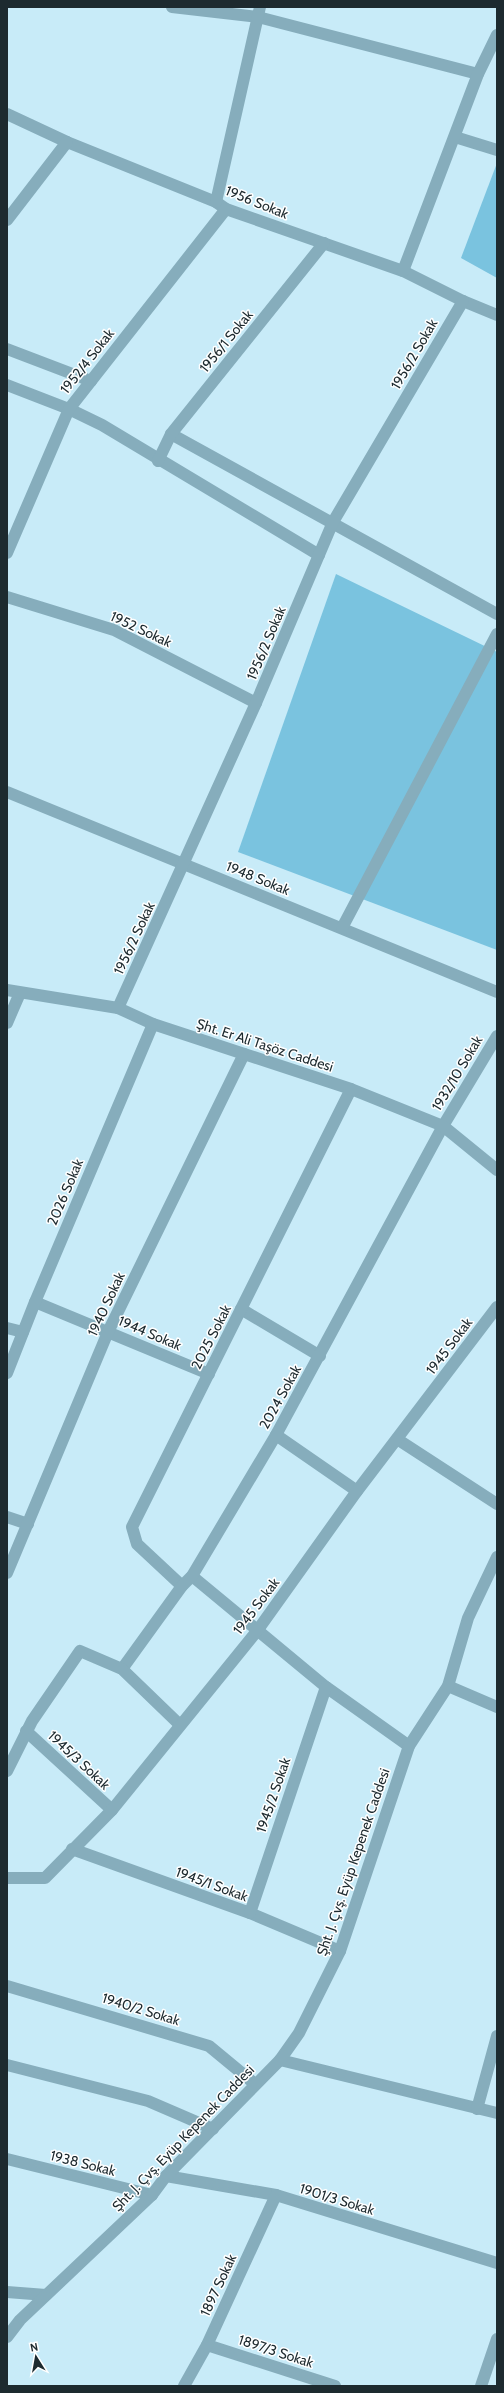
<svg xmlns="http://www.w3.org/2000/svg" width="504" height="2393" font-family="Cabin,sans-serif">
  <rect width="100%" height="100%" fill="#c8ebf8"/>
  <!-- green -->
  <g fill="#7ac3df">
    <path d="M497,163V278L461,258Z"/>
    <path d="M336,574L497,652V950L238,852Z"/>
  </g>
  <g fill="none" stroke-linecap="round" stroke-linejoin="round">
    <!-- minor -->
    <g stroke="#86adbc" stroke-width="12">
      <path d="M172,7L258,17L478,74"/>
      <path d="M7,114L67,142L216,202L226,209L403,271L463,301L497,315"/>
      <path d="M455,137L497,150"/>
      <path d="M216,202L260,7"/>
      <path d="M7,220L67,142"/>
      <path d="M403,271L478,74L497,35"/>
      <path d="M7,349L91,381"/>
      <path d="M7,385L69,409L102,425L319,555"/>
      <path d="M171,434L497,614"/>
      <path d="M158,461L171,434L324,243"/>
      <path d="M7,553L69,409L226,209"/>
      <path d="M7,597L114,630L256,703"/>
      <path d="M7,792L497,992"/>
      <path d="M342,928L497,634"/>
      <path d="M118,1008L256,703L333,522L463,301"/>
      <path d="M7,1023L20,993"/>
      <path d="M35,1302L209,1374"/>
      <path d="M241,1309L320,1356"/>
      <path d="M7,1328L23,1332"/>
      <path d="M7,1373L35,1302L153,1024"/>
      <path d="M276,1435L357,1491"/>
      <path d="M397,1439L497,1504"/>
      <path d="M7,1517L28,1524"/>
      <path d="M7,1573L108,1332L244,1054"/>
      <path d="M192,1576L326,1687L409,1746"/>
      <path d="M182,1586L137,1544L132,1527L351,1089"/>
      <path d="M122,1669L182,1586L192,1576L276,1435L443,1126L497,1036"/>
      <path d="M448,1686L497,1707"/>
      <path d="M26,1731L112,1810"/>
      <path d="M7,1771L32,1721L80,1651L122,1669L180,1725"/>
      <path d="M72,1849L250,1913L340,1951"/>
      <path d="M7,1878H45L112,1810L257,1631L357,1491L497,1307"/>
      <path d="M250,1913L326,1687"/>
      <path d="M7,1986L209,2046L255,2084"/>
      <path d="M280,2060L497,2113"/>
      <path d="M7,2065L148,2101L213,2129"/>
      <path d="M477,2109L497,2036"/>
      <path d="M7,2159L152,2195"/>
      <path d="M166,2176L276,2195L497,2263"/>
      <path d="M7,2292L46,2295"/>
      <path d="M207,2345L335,2386"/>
      <path d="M184,2386L207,2345L276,2195"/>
      <path d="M481,2386L497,2339"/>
    </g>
    <!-- tertiary -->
    <g stroke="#86adbc" stroke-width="12">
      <path d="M7,990L118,1008L153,1024L351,1089L443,1126L497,1170"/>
      <path d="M7,2337L20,2320L152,2195L166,2176L280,2060L299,2033L340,1951L409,1746L448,1686L468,1618L497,1557"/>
    </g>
  </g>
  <g text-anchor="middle" stroke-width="3" stroke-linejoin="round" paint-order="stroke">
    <!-- street labels -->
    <g font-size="14" fill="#1d2a2f" stroke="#fff">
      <text transform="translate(257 202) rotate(22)" y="5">1956 Sokak</text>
      <text transform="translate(226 341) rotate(-51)" y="5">1956/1 Sokak</text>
      <text transform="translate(414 354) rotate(-60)" y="5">1956/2 Sokak</text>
      <text transform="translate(87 361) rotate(-52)" y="5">1952/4 Sokak</text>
      <text transform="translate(141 629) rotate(25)" y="5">1952 Sokak</text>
      <text transform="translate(266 643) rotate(-67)" y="5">1956/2 Sokak</text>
      <text transform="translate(258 878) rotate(22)" y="5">1948 Sokak</text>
      <text transform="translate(134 938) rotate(-65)" y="5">1956/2 Sokak</text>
      <text transform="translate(265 1045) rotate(18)" y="5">Şht. Er Ali Taşöz Caddesi</text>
      <text transform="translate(457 1073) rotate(-59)" y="5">1932/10 Sokak</text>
      <text transform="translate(65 1192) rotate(-67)" y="5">2026 Sokak</text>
      <text transform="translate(106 1304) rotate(-65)" y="5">1940 Sokak</text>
      <text transform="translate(150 1333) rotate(23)" y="5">1944 Sokak</text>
      <text transform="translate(211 1337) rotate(-63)" y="5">2025 Sokak</text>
      <text transform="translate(449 1346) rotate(-53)" y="5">1945 Sokak</text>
      <text transform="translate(280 1397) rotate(-61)" y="5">2024 Sokak</text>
      <text transform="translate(256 1606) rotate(-53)" y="5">1945 Sokak</text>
      <text transform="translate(79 1760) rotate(43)" y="5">1945/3 Sokak</text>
      <text transform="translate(273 1795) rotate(-71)" y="5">1945/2 Sokak</text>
      <text transform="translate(353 1862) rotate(-71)" y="5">Şht. J. Çvş. Eyüp Kepenek Caddesi</text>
      <text transform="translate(212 1884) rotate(20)" y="5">1945/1 Sokak</text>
      <text transform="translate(141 2009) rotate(17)" y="5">1940/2 Sokak</text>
      <text transform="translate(183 2138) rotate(-46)" y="5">Şht. J. Çvş. Eyüp Kepenek Caddesi</text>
      <text transform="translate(83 2163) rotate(14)" y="5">1938 Sokak</text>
      <text transform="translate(337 2199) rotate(17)" y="5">1901/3 Sokak</text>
      <text transform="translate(218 2285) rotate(-65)" y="5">1897 Sokak</text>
      <text transform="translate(276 2351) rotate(18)" y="5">1897/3 Sokak</text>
    </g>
  </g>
  <!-- border -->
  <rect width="504" height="2393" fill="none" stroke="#1d2a2f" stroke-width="16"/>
  <!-- north arrow -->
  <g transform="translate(36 2357) rotate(349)" stroke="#ffffff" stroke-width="3" paint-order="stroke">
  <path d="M0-3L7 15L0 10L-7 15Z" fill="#1d2a2f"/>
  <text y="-6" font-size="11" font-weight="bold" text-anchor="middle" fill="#1d2a2f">N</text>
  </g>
</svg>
